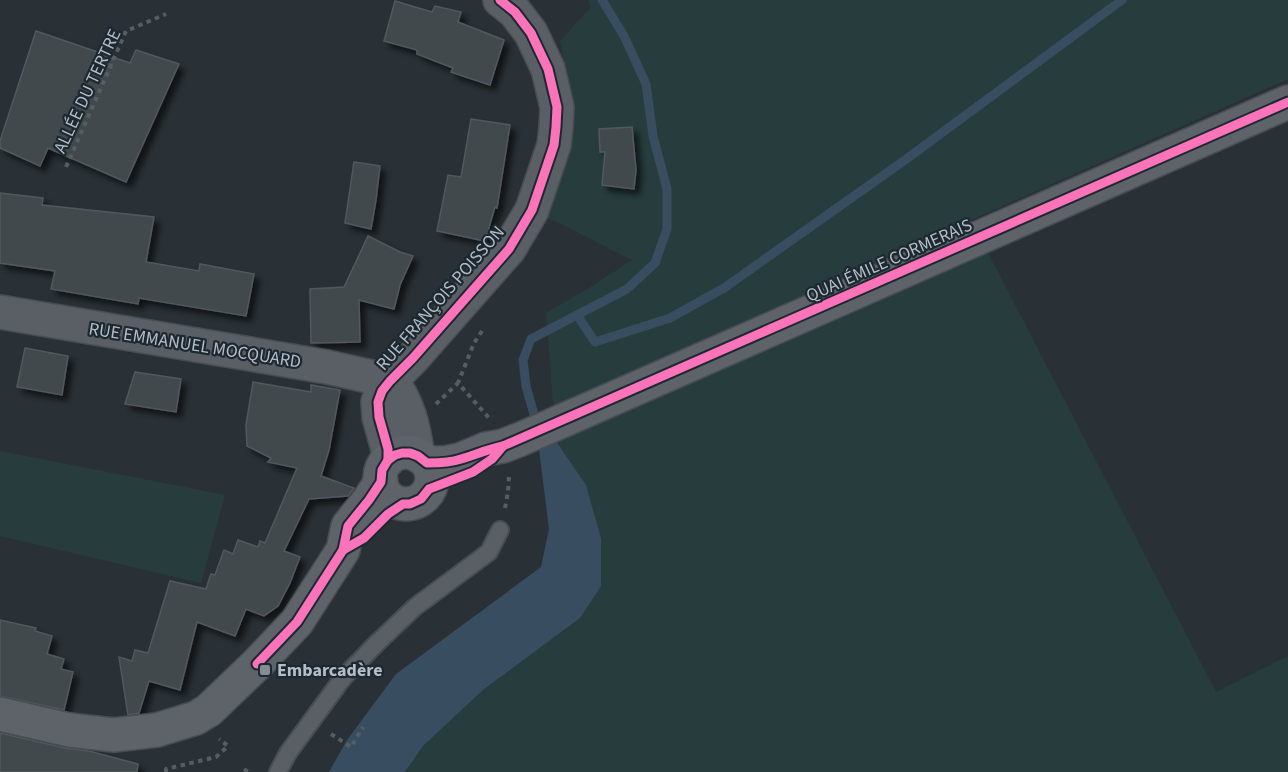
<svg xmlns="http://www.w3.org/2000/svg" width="1288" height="772" font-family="'Source Sans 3',sans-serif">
  <defs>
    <filter id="shadow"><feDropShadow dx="5.5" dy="5.5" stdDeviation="3" flood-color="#0009"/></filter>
  </defs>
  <rect width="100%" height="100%" fill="#2a3136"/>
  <!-- green -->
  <g fill="#273d3d">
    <path d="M588,0H1288V79L971,220L1216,692L1288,656V772H405L423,746L483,690L580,618L601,538L586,485L556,441L546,313L589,288L632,260L561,224L541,215L571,98L560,41L591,7Z"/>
    <path d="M0,451L225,495L201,583L0,536Z"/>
  </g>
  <!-- water -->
  <path fill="#384d5f" d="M556,441L586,485L601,538V586L580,618L483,690L423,746L405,772H329L347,740L396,674L541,567L549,529L539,449Z"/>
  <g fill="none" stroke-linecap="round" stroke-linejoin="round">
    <!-- stream -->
    <g stroke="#384d5f" stroke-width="9">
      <path d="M577,315L595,342L670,318L724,288L905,160L1122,0"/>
      <path d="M537,425L526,386L523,360L531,339L627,289L655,263L667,229V189L653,136L646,84L624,36L602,0"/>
    </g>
  </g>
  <!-- building -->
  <g fill="#42484d" stroke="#52585e" stroke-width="1.5" filter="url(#shadow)">
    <path d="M395,1L432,12L435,6L461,12L458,22L504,40L490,85L451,72L453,68L417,54V50L384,41Z"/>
    <path d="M36,31L130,63L136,50L179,64L126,182L48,148L40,166L0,148V141Z"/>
    <path d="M471,119L510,125L497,208L495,207L485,241L437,231L448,175L461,177Z"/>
    <path d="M632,127L636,170L634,189L602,185L605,152H600L599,129Z"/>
    <path d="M354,162L380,166L376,200L371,229L345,223Z"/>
    <path d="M0,193L43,198L42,205L154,217L146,262L199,271L200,264L254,274L246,316L139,298L138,304L51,289L55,271L0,263Z"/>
    <path d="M368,236L400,252L413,256L400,285L394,309L359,300L360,342L311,343L310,289L344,287Z"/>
    <path d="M25,348L68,356L62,395L17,387Z"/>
    <path d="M135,372L181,379L176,412L125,404Z"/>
    <path d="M253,382L311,392V385L340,390L329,450L321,476L354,488L348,496L309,499L284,551L300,557L290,583L278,606L264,616L246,609L235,636L197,622L180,690L149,681L139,713L128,715L119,657L132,661L135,650L148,653L170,581L206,589L211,574L215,575L224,550L233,554L238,540L258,547L260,541L265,543L297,468L268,462L271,458L247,446L246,425Z"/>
    <path d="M0,620L36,628L35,631L52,636L47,654L64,659L61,669L73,672L64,710L0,696Z"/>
    <path d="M0,733L65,748L89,751L138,764L137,772H0Z"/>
  </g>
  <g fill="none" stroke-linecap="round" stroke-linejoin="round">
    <defs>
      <path id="lane" d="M278,772L288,753L343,678L377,643L415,607L489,552L500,530"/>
      <g id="street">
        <path d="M0,312L327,367L390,381"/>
        <path d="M390,381C408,399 414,430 418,456"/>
        <path d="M388,460V449L379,417L378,402L382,391L390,381L413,358L509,249L532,210L554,145L556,127L557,107L548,69L531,33L515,12L500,0"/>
      </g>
      <g id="secondary">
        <circle cx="406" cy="478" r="26"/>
        <path d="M427,463H445L460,460L486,449L503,446L521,439L1288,102"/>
        <path d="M0,714L69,730L114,735L157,730L196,718L209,710L257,664L297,622L343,550L348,526L369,500L381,482"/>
      </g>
    </defs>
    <!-- lane casing -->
    <use href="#lane" stroke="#484d51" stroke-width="20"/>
    <!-- street casing -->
    <use href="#street" stroke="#484d51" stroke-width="36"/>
    <!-- secondary casing -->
    <use href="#secondary" stroke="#484d51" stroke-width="36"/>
    <!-- path -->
    <g stroke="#575e62" stroke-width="4" stroke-dasharray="4.5 4.5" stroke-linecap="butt">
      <path d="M66,167L126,31L166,14"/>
      <path d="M482,331L474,343L458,383L489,418"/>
      <path d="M436,404L458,383"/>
      <path d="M505,508L508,492L509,477"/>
      <path d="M331,734L351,747L363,727"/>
      <path d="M244,769L248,772"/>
      <path d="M166,772V769L216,757L228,746L219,739"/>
    </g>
    <!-- lane -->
    <use href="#lane" stroke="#595f65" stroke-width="16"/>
    <!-- street -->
    <use href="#street" stroke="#595f65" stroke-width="33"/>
    <!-- secondary -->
    <use href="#secondary" stroke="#5e636a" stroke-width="33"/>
    <defs>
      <g id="cycleway">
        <path d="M388,460V449L379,417L378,402L382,391L390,381L413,358L509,249L532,210L554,145L556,127L557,107L548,69L531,33L515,12L500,0"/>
        <path d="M343,550L364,538L388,514L403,504H410L421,499L429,489L473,472L492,459L503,446"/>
        <path d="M257,664L297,622L343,550L348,526L369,500L381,482L382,470L388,460L395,455L402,453H410L418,456L427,463C438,463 450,463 461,459C475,455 488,449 503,446L1288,102"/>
      </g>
    </defs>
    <!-- cycleway casing -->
    <use href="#cycleway" stroke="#1d2831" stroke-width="13"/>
    <!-- cycleway -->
    <use href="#cycleway" stroke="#fb73b8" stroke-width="9"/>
  </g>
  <!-- markers -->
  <rect fill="#848d95" stroke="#1d2831" stroke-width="2" x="259" y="664" width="12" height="12" rx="3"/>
  <g text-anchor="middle" stroke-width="4.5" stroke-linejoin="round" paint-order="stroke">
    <!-- street labels -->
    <g font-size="18" fill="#b4bec8" stroke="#1d2831">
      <text transform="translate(87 91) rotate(-65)" y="6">ALLÉE DU TERTRE</text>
      <text transform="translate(889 260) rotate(-24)" y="6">QUAI ÉMILE CORMERAIS</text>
      <text transform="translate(440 298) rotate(-49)" y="6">RUE FRANÇOIS POISSON</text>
      <text transform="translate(195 345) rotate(9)" y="6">RUE EMMANUEL MOCQUARD</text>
    </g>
    <!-- poi labels -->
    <g font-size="18" font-weight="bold" fill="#b4bec8" stroke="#1d2831" text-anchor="start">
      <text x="277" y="676">Embarcadère</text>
    </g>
  </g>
</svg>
